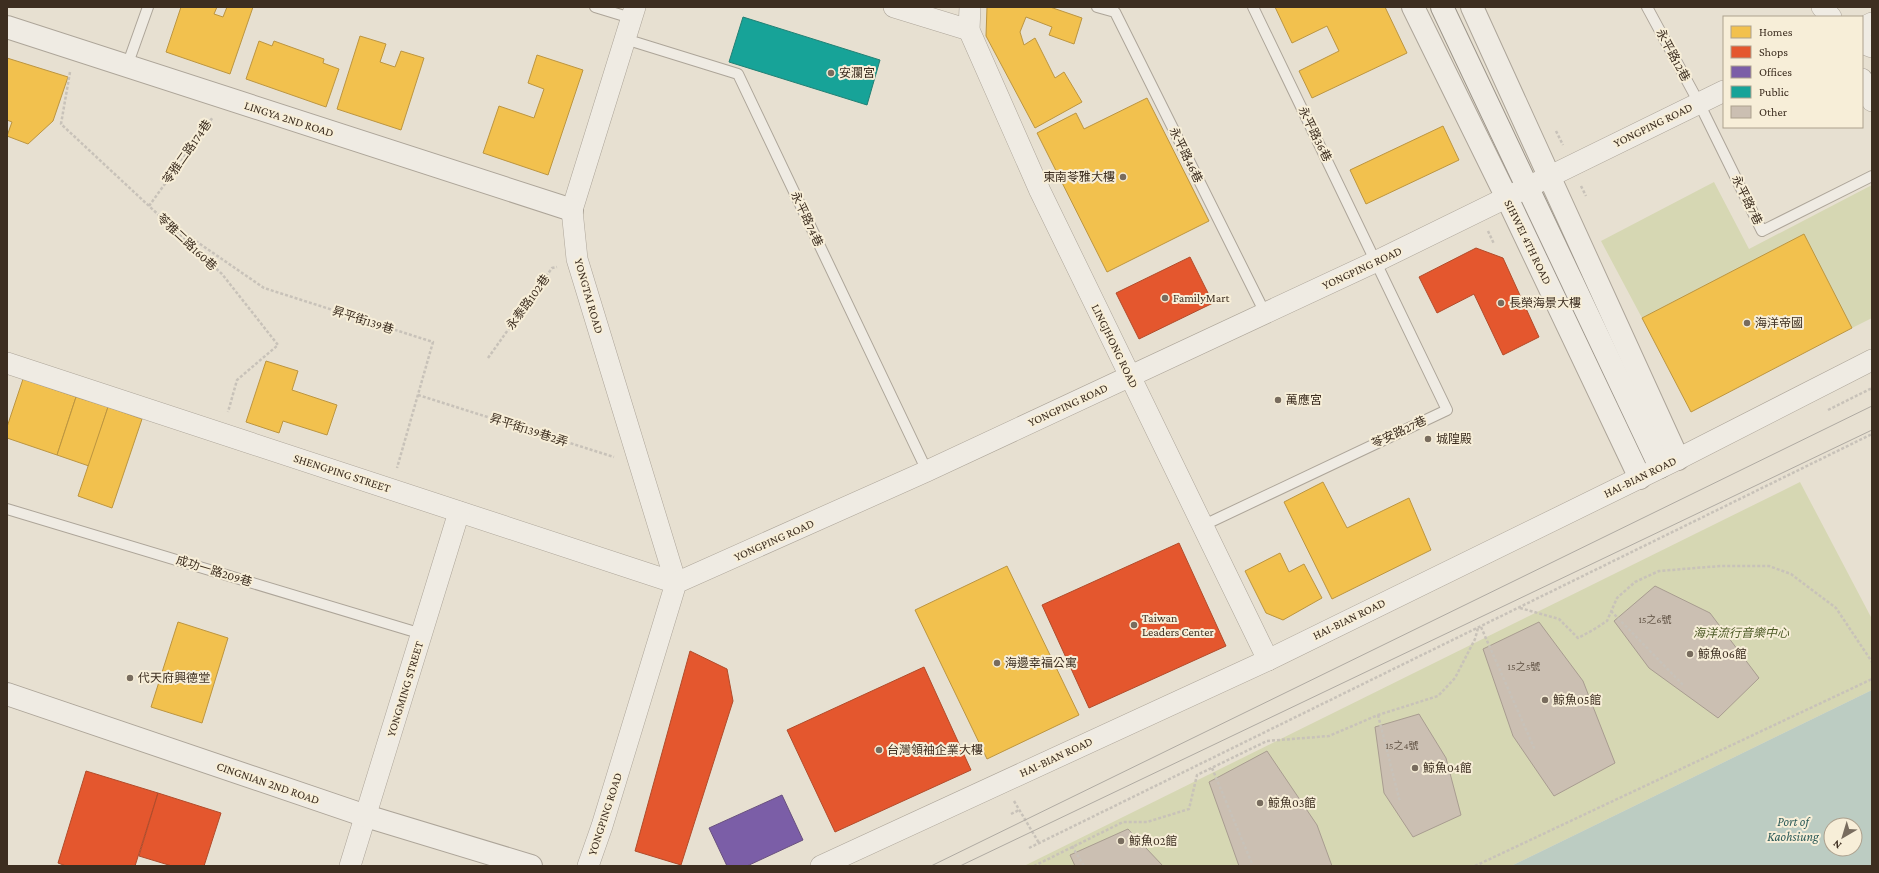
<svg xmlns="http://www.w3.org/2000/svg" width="1879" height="873" font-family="'Crimson Pro','Noto Sans TC',serif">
  <rect width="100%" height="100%" fill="#e7e0d1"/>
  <!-- green -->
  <g fill="#d6d7b3">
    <path d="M1714,182L1749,249L1872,185V318L1852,328L1803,235L1642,318L1601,241Z"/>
    <path d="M1800,482L1872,619V690L1511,866H1024Z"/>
  </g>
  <!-- water -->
  <path fill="#bcccc2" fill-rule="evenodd" d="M1872,690V866H1511ZM1831,825H1855V849H1831Z"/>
  <!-- homes -->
  <g fill="#f2c14e" stroke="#bc9540">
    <path d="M181,7H217L214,14L223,17L227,7H253L230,74L166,52Z"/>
    <path d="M987,7H1050L1082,18L1074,44L1049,35L1052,27L1026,17L1020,32L1024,45L1035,38L1055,78L1064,72L1082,102L1035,128L986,36Z"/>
    <path d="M1275,7H1385L1407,53L1312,98L1299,71L1339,51L1327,26L1292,43Z"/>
    <path d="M360,36L386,44L380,62L395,67L401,51L424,58L401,130L337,109Z"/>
    <path d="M259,41L272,46L274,41L324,59L323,63L339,69L326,107L246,79Z"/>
    <path d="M537,55L583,70L548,175L483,153L499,106L534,118L544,89L528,83Z"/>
    <path d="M7,58L68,77L53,121L28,144L7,136L12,122L7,120Z"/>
    <path d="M1147,98L1209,221L1107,272L1037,133L1076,113L1084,129Z"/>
    <path d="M1443,126L1459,160L1366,204L1350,170Z"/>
    <path d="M1804,234L1852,328L1691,412L1642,318Z"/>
    <path d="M266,361L298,371L292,390L337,405L327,435L283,421L279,433L246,422Z"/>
    <path d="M23,379L76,397L57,455L7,438V427Z"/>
    <path d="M76,397L108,407L89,466L57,455Z"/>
    <path d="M108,407L142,419L112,508L78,496Z"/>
    <path d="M1323,482L1347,528L1409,498L1431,550L1332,599L1284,502Z"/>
    <path d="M1280,553L1289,572L1304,564L1322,598L1283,620L1266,613L1245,571Z"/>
    <path d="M1007,566L1079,715L987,759L915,610Z"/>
    <path d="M178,622L228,638L202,723L151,707Z"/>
  </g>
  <!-- shops -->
  <g fill="#e4572e" stroke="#b24b2a">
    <path d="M1476,248L1503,258L1539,337L1503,355L1474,294L1437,313L1419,277Z"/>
    <path d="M1190,257L1213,303L1139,339L1116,293Z"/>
    <path d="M1179,543L1226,646L1089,708L1042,605Z"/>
    <path d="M690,651L727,669L733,701L681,865L635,851Z"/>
    <path d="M924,667L971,770L835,832L787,730Z"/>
    <path d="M86,771L158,793L135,866H66L58,863Z"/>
    <path d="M158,793L221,813L204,866H172L139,856Z"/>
  </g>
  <!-- offices -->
  <path fill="#7b5ea7" stroke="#68507e" d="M782,795L803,840L747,866H727L709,828Z"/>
  <!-- public -->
  <path fill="#17a398" stroke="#228074" d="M743,17L880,60L867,105L729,62Z"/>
  <!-- building -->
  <g fill="#cbbfb2" stroke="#a89c90">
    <path d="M1655,586L1710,613L1759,678L1718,718L1649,668L1614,621Z"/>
    <path d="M1539,622L1583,681L1615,763L1554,796L1513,736L1483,649Z"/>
    <path d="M1419,714L1446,758L1461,815L1413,837L1384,793L1375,727Z"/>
    <path d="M1267,751L1317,825L1332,866H1239L1209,782Z"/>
    <path d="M1128,829L1163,866H1075L1070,855Z"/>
  </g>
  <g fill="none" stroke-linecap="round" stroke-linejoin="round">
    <defs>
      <g id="service">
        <path d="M595,7L631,18"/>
        <path d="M1097,7L1115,12L1265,313"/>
        <path d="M1647,7L1699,103L1762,231L1872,176"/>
        <path d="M625,39L738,74L927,471"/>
        <path d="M127,66L148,7"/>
        <path d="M7,509L422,634"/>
        <path d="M1204,525L1447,410L1253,7"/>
      </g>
      <g id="minor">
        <path d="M635,7L572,210L577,259L676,583"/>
        <path d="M894,7L969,30"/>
        <path d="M970,7L969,30L1040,191L1268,660"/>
        <path d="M1822,7L1831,17"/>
        <path d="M1862,28L1872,23"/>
        <path d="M1862,43L1872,47"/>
        <path d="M1862,79L1872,101"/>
        <path d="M7,363L676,583"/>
        <path d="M350,866L459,512"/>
        <path d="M588,866L602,826L676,583L927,471L1377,261L1724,91"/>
        <path d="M821,866L1268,660L1678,459L1872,360"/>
      </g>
      <g id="tertiary">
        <path d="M1413,7L1507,198L1640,478"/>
        <path d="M1472,7L1678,459"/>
        <path d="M7,27L572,210"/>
        <path d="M7,694L366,816L531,866"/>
      </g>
      <path id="secondary" d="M1442,7L1660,467"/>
    </defs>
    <!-- service casing -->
    <use href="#service" stroke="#ada599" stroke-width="12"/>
    <!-- minor casing -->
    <use href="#minor" stroke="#ada599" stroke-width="22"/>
    <!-- tertiary casing -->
    <use href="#tertiary" stroke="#ada599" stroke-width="24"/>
    <!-- secondary casing -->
    <use href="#secondary" stroke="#9c958a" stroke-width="24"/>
    <!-- path -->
    <g stroke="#c8c2b9" stroke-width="2.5" stroke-dasharray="3 2" stroke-linecap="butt">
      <path d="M70,72L61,124L222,274L278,345L237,380L228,412"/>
      <path d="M1556,131L1563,145"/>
      <path d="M1581,186L1586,196"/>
      <path d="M149,206L213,117"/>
      <path d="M171,224L264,288L433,342L397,468"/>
      <path d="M1488,231L1494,244"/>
      <path d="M488,358L552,268L557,267"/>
      <path d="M418,395L614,457"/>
      <path d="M1828,410L1872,388"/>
      <path d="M1520,608L1559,619L1578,638L1593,630L1607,621L1617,598L1635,582L1659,571L1720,566H1769L1791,574L1836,608L1872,662"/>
      <path d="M1611,611L1684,686"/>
      <path d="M1481,627L1535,750"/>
      <path d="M1378,715L1400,802"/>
      <path d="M1212,768L1253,866"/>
      <path d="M1014,801L1039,843"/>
      <path d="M1011,814L1019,810"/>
      <path d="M1072,846L1084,866"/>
      <path d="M1029,848L1872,434"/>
      <path d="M1034,866L1123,822H1147L1189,809L1197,775L1267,741L1329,736L1378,715L1438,696L1455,678L1475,639L1478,628"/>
      <path d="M1475,866L1872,679"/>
    </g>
    <!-- service -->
    <use href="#service" stroke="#efebe3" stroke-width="10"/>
    <!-- minor -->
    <use href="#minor" stroke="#efebe3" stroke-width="21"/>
    <!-- tertiary -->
    <use href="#tertiary" stroke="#efebe3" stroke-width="22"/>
    <!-- secondary -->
    <use href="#secondary" stroke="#efebe3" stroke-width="22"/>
    <!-- tram -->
    <g stroke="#afaaa2" stroke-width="1">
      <path d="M931,866L1872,406"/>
      <path d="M960,866L1872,430"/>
    </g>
  </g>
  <!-- markers -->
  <g fill="#786c5e" stroke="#f7eed8" stroke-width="1.5">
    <circle cx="831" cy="73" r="4"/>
    <circle cx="1123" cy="177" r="4"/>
    <circle cx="1165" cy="298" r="4"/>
    <circle cx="1501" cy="303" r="4"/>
    <circle cx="1747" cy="323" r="4"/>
    <circle cx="1278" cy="400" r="4"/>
    <circle cx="1428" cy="439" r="4"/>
    <circle cx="1134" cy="625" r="4"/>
    <circle cx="1690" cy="654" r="4"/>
    <circle cx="997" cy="663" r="4"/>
    <circle cx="130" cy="678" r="4"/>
    <circle cx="1545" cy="700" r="4"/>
    <circle cx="879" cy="750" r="4"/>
    <circle cx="1415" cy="768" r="4"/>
    <circle cx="1260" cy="803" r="4"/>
    <circle cx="1121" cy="841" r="4"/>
  </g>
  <g text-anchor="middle" stroke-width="4" stroke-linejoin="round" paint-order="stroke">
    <!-- number labels -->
    <g font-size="10" fill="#605244">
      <text x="1655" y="623">15之6號</text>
      <text x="1524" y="670">15之5號</text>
      <text x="1402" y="749">15之4號</text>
    </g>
    <!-- street labels -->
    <g font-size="12" fill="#3d2e20" stroke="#f7eed8">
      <text transform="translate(1673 55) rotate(62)" y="4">永平路12巷</text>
      <text transform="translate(289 119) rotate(18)" y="4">LINGYA 2ND ROAD</text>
      <text transform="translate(1653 125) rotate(-26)" y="4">YONGPING ROAD</text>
      <text transform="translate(1315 134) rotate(64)" y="4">永平路36巷</text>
      <text transform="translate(187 152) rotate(-55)" y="4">苓雅二路174巷</text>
      <text transform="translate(1186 155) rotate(64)" y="4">永平路46巷</text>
      <text transform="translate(1747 200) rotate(64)" y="4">永平路7巷</text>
      <text transform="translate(807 219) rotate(65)" y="4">永平路74巷</text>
      <text transform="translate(187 242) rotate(43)" y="4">苓雅二路160巷</text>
      <text transform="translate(1528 242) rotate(64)" y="4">SIHWEI 4TH ROAD</text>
      <text transform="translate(1362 268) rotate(-25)" y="4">YONGPING ROAD</text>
      <text transform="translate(589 296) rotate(74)" y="4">YONGTAI ROAD</text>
      <text transform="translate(528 302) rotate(-54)" y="4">永泰路102巷</text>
      <text transform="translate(363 320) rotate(18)" y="4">昇平街139巷</text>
      <text transform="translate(1115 346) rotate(64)" y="4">LINGJHONG ROAD</text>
      <text transform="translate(1068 405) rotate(-25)" y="4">YONGPING ROAD</text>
      <text transform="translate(529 430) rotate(18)" y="4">昇平街139巷2弄</text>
      <text transform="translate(1399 432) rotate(-25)" y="4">苓安路27巷</text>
      <text transform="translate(342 473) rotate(18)" y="4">SHENGPING STREET</text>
      <text transform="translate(1640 477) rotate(-26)" y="4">HAI-BIAN ROAD</text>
      <text transform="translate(774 540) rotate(-24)" y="4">YONGPING ROAD</text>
      <text transform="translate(214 571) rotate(17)" y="4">成功一路209巷</text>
      <text transform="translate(1349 619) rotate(-26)" y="4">HAI-BIAN ROAD</text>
      <text transform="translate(405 689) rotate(-73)" y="4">YONGMING STREET</text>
      <text transform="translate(1056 757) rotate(-25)" y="4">HAI-BIAN ROAD</text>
      <text transform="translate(268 783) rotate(19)" y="4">CINGNIAN 2ND ROAD</text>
      <text transform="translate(605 814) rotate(-72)" y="4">YONGPING ROAD</text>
    </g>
    <!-- poi labels -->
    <g font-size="12" fill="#3d2e20" stroke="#f7eed8" text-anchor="start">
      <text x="839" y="77">安瀾宮</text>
      <text x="1115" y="181" text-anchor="end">東南苓雅大樓</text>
      <text x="1173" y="302">FamilyMart</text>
      <text x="1509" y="307">長榮海景大樓</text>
      <text x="1755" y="327">海洋帝國</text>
      <text x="1286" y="404">萬應宮</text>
      <text x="1436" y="443">城隍殿</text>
      <text x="1142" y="622">Taiwan<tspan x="1142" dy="14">Leaders Center</tspan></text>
      <text x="1698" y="658">鯨魚06館</text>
      <text x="1005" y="667">海邊幸福公寓</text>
      <text x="138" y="682">代天府興德堂</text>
      <text x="1553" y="704">鯨魚05館</text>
      <text x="887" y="754">台灣領袖企業大樓</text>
      <text x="1423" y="772">鯨魚04館</text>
      <text x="1268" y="807">鯨魚03館</text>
      <text x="1129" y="845">鯨魚02館</text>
    </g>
    <!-- park labels -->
    <g font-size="12" font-style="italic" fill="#4d5a26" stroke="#f7eed8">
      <text x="1741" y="637">海洋流行音樂中心</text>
    </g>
    <!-- water labels -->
    <g font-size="13" font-style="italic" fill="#2f5d5a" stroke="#f7eed8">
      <text x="1793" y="826">Port of<tspan x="1793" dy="15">Kaohsiung</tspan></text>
    </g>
  </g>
  <!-- border -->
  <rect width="1879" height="873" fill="none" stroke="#3d2e20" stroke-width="16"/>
  <!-- legend -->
  <rect x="1723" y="16" width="140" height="112" fill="#f7eed8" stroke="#ada18e"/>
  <rect x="1731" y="26" width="20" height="12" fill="#f2c14e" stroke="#ada18e"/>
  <text x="1759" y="36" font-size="12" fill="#3d2e20">Homes</text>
  <rect x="1731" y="46" width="20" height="12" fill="#e4572e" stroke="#ada18e"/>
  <text x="1759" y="56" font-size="12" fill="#3d2e20">Shops</text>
  <rect x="1731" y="66" width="20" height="12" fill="#7b5ea7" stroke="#ada18e"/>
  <text x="1759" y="76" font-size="12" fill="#3d2e20">Offices</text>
  <rect x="1731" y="86" width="20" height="12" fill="#17a398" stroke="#ada18e"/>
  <text x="1759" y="96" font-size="12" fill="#3d2e20">Public</text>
  <rect x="1731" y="106" width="20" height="12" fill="#cbbfb2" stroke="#ada18e"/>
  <text x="1759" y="116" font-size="12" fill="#3d2e20">Other</text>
  <!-- north arrow -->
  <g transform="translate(1843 837) rotate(218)"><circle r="19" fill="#f7eed8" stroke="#ada18e"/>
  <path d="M0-3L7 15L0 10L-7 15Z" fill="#786c5e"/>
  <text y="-6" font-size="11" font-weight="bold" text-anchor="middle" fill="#3d2e20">N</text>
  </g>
</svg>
